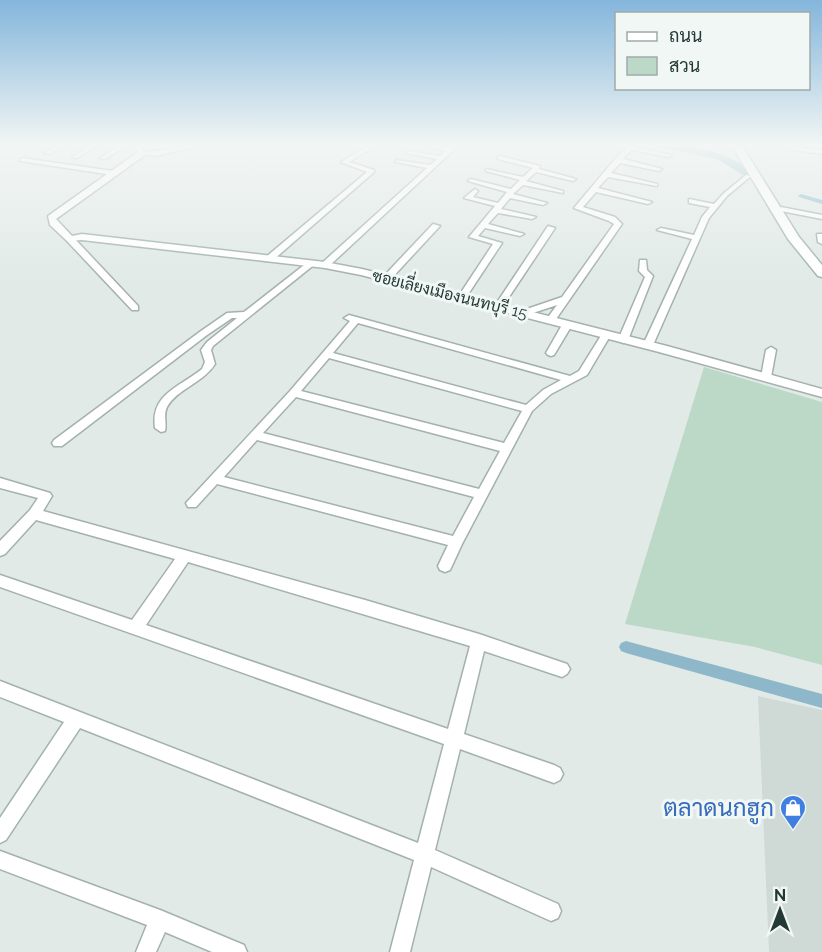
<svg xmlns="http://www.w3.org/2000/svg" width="822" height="952" font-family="Raleway,Sarabun,sans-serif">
  <rect width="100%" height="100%" fill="#e1eae7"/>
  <!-- built -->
  <path fill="#cfd9d6" d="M758,696L822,710V952H769Z"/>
  <!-- green -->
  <path fill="#bcd9c8" d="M704,367L822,402V665L755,647L625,624Z"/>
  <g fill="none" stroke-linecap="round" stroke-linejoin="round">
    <!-- canal -->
    <g fill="#8eb8c9" fill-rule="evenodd">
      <path d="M801,194L822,200V204L799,197L798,196Z"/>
      <path d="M626,641L822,694V708L626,653L621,651L619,647L621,643Z"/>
    </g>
    <!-- river -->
    <path fill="#8eb8c9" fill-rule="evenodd" d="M652,146C685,144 728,149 752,173L743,175L717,159Z"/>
    <defs>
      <g id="minor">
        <path d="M56,146H63L49,154L44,153Z"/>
        <path d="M90,146H97L77,158L72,157Z"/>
        <path d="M119,146H126L105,159L100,158Z"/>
        <path d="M189,146H200L155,156L139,153Z"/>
        <path d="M368,146H375L349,162L374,170V172L272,261H266V257L367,172L341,162Z"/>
        <path d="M426,146L449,148L452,146H458L328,267H322V263L427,168L396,162V160L430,165L437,159L406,153L409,151L440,156L446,151Z"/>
        <path d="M629,146L672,155L669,157L631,150L623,159L662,169L659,171L620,163L611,173L657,184V186L608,177L598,188L652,202L648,204L596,192L583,207L615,217L622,224L554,322L551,323L546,320L557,305L527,315H521V311L562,297L614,224L609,221L574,208L615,159Z"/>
        <path d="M786,146L822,150V154L788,149L785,147Z"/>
        <path d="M500,156L540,166L539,169L576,179L573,181L536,172L526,181L563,191V193L523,185L513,194L547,203L543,205L510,198L501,209L536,217L532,219L498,213L488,224L524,234L520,236L485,228L478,236L502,243L465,299H459L458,297L493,244L469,237L495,206L464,198L475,189L478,191L473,197L498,203L507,192L468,181L471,179L511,189L520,180L486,171V169L523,177L533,168L498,159V157Z"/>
        <path d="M22,158L113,171L116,173L113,175L20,161V159Z"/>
        <path d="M746,175L751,176L727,196L709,218L653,345L651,347H645L643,345L692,239L657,230L661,228L694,235L702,217L710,207L689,203V199L714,204L723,194Z"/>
        <path d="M781,207L822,215V219L781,211Z"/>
        <path d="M433,224L440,226L389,281H383V277Z"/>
        <path d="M548,226L555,228L501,309H495L494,307Z"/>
        <path d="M817,234H822V244L818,242Z"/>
        <path d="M67,237H73L138,306V310H132L67,241Z"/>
        <path d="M640,260H646L647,270L653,276L628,340L623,343L618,340L645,277L639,271Z"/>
        <path d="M308,262L315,264L213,346L211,350L215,364C203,383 177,389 167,407C163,415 167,423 165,431L161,432L155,428C150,394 180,387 202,369L205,362L201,350L207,342L237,318H232L207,335L62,446H54L52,443L54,440L201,331L227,313L244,312Z"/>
        <path d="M349,315L570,376L579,371L602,334H608L610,336L587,375L551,394L532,411L462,544L450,570L445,572L440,570L438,566L448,545L217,484L196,507H188L186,503L290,391L350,321L344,318ZM358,323L561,380L543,390L526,405L333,353ZM329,358L522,411L504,443L301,391ZM296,397L500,451L479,489L263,433ZM257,440L474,497L453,536L224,477Z"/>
        <path d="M567,322L572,325L554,355L551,356L548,355L546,353L562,325Z"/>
        <path d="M771,347L776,350L771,377L766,380L761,377L766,350Z"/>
        <path d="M0,478L50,493L52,496L43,511L365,600L479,634L567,664L570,669L567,674L562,677L484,651L464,734L554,765L560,768L563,774L560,780L554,783L460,749L435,850L558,904L561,911L558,918L551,921L431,867L410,952H390L414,860L80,728L6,840L0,843V818L64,722L0,697V681L418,843L444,744L0,587V575L132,620L175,559L36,520L5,554L0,556V541L30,510L38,498L0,488ZM188,562L470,646L448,729L146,625Z"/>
        <path d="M0,851L160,910L244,945L247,952H212L165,932L156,952H136L147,925L0,869Z"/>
      </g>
      <path id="tertiary" d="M134,146H142L145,155L56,219L72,236L82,234L325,262L362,269L667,346L822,389V397L659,352L361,275L325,268L82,240L67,241L50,225L48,216L138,152Z"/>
      <path id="secondary" d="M732,146H742L799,237L822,265V277L818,276L788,239Z"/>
    </defs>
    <!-- minor casing -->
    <use href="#minor" stroke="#a4b1ae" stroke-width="3"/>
    <!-- tertiary casing -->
    <use href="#tertiary" stroke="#a4b1ae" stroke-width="3"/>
    <!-- secondary casing -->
    <use href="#secondary" stroke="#a1b4b0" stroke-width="3"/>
    <!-- minor -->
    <use href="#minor" fill="#fff" fill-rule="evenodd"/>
    <!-- tertiary -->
    <use href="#tertiary" fill="#fff" fill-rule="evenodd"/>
    <!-- secondary -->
    <use href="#secondary" fill="#fff" fill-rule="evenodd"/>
  </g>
  <!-- sky -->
  <linearGradient id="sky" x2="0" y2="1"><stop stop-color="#84b6dc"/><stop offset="0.52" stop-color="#f2f6f4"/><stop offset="1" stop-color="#f2f6f4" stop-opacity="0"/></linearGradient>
  <rect width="822" height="279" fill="url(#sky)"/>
  <!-- icons -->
  <defs>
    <symbol id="shop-pin" viewBox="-11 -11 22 30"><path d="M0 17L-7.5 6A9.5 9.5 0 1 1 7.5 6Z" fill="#3f7fe0" stroke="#f1f7f5"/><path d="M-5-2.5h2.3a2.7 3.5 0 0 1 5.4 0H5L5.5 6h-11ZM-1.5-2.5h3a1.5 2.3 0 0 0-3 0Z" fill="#fff"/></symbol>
  </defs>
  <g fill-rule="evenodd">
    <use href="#shop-pin" x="778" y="793" width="30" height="40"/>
  </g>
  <g text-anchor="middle" stroke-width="6" stroke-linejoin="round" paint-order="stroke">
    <!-- far-street labels -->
    <g font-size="16" fill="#233936" stroke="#f1f7f5">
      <text transform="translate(450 294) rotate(14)" y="6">ซอยเลี่ยงเมืองนนทบุรี 15</text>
    </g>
    <!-- near-shop labels -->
    <g font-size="24" fill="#366cbe" stroke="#f1f7f5" text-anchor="end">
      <text x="774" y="816">ตลาดนกฮูก</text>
    </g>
  </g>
  <!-- legend -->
  <rect x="615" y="12" width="195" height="78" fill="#f1f7f5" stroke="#9faba9" stroke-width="1.5"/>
  <rect x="627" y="32" width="30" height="9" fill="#ffffff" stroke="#9faba9" stroke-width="1.5"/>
  <text x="669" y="42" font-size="18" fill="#233936">ถนน</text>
  <rect x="627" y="57" width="30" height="18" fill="#bcd9c8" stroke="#9faba9" stroke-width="1.5"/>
  <text x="669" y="72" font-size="18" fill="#233936">สวน</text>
  <!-- north arrow -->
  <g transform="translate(780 910)" stroke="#f1f7f5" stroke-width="4.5" paint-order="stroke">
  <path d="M0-4.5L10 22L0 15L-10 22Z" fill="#233936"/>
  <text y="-9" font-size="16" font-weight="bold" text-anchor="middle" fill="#233936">N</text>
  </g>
</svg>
